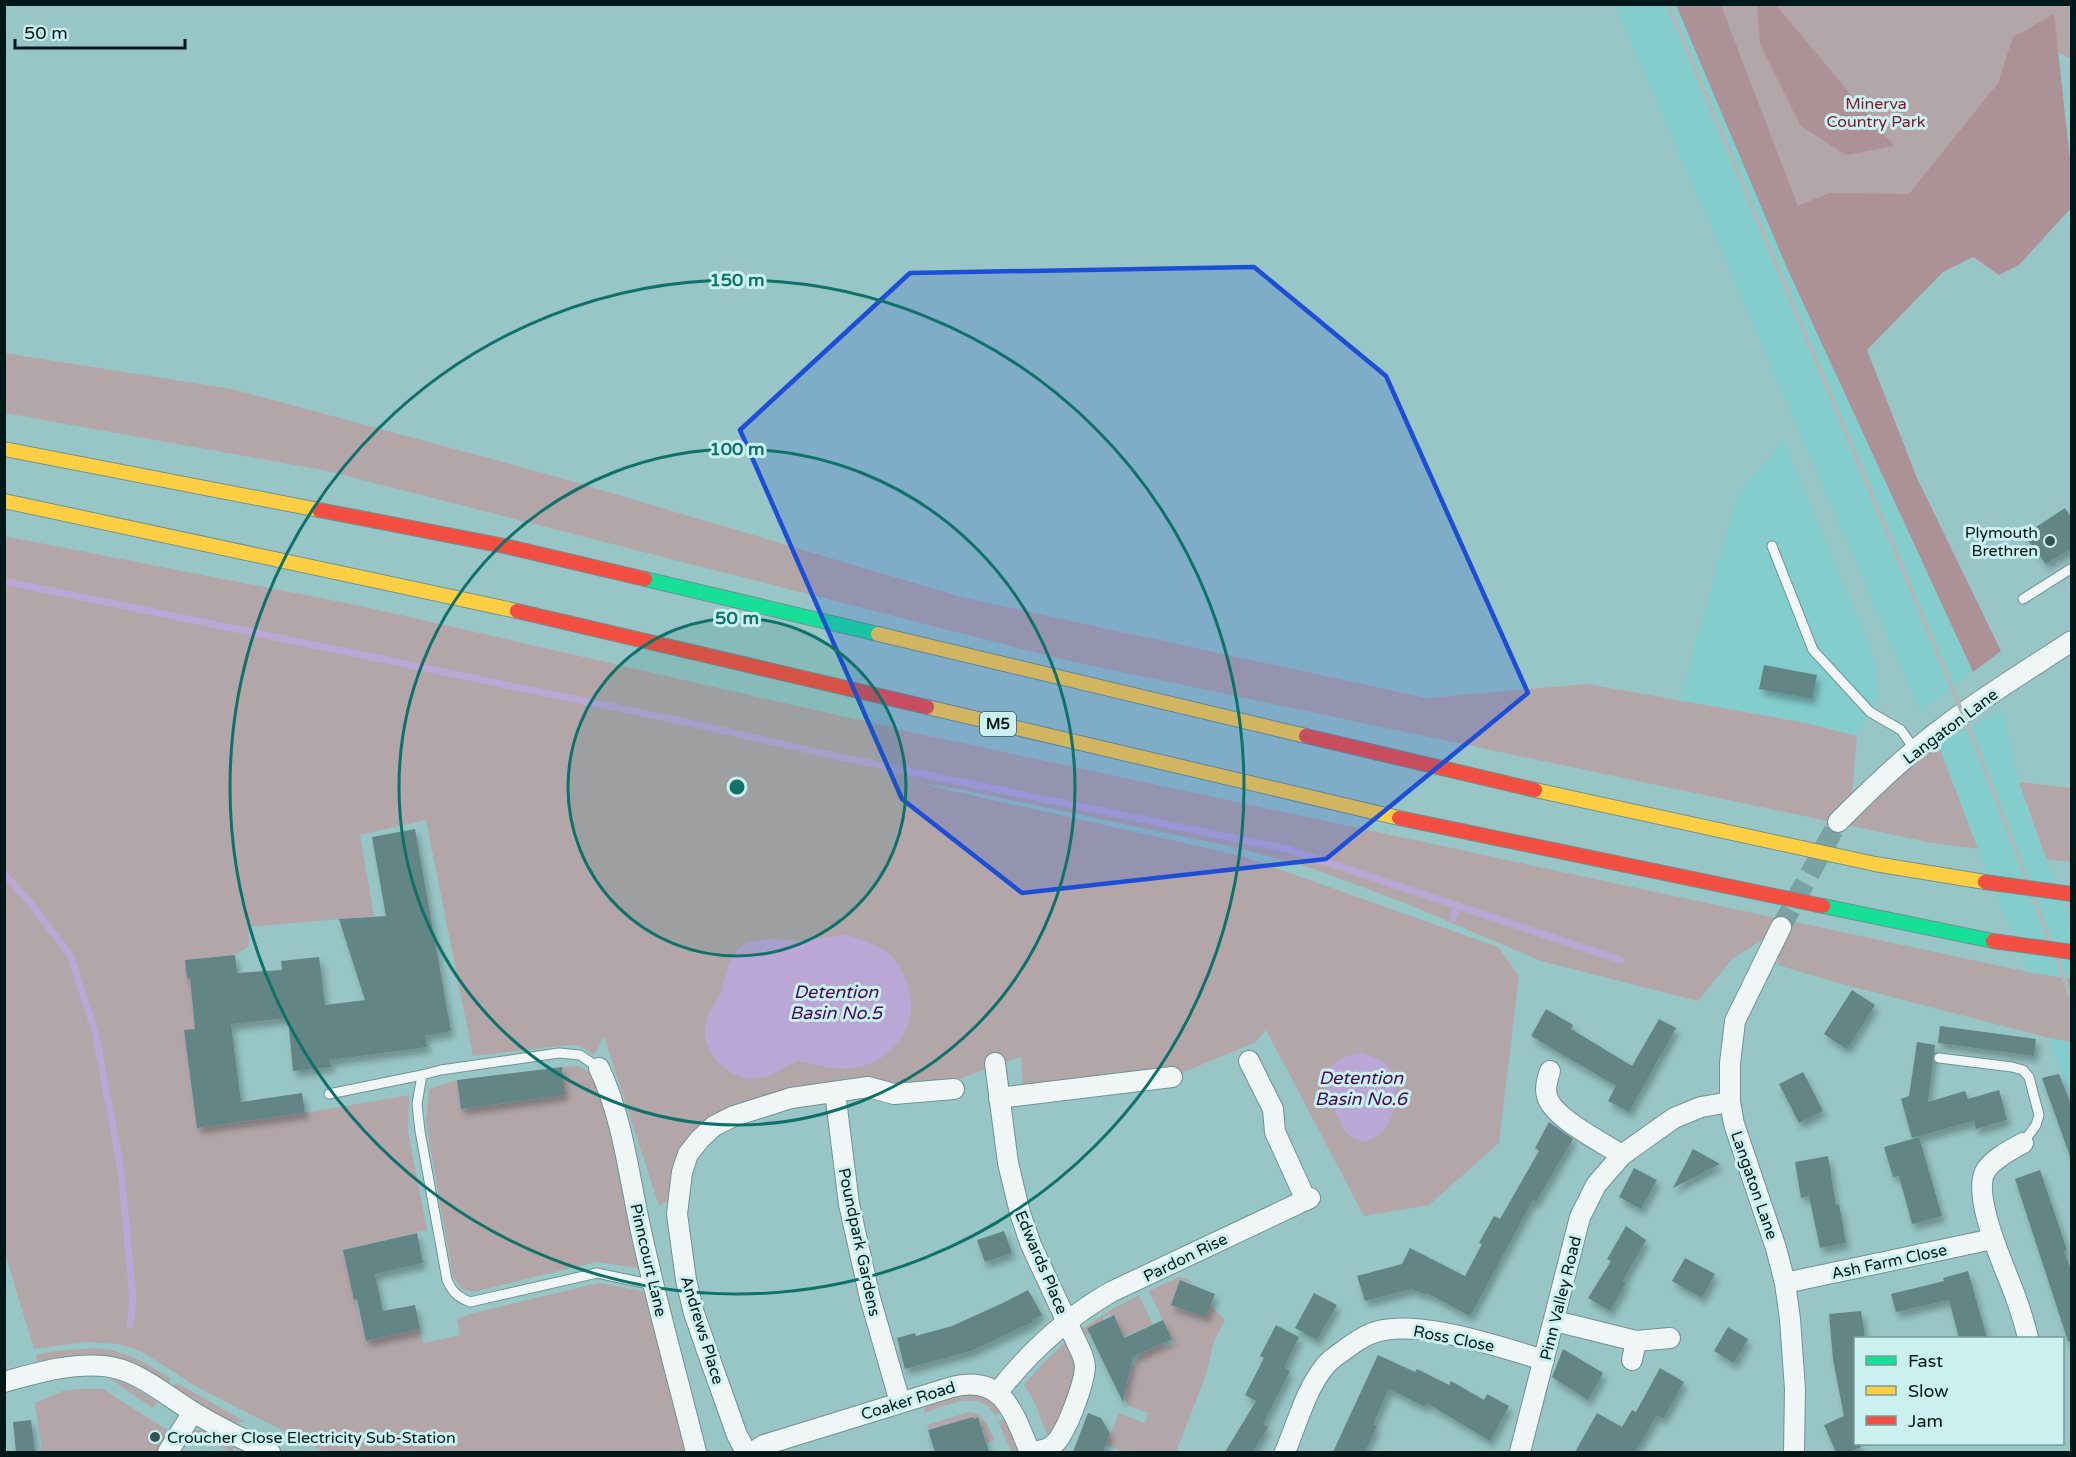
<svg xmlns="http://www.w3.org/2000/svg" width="2076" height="1457" font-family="'Varela Round',sans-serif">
  <defs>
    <filter id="shadow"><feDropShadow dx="3.5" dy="6" stdDeviation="3" flood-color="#0004"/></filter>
  </defs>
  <rect width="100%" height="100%" fill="#98c5c5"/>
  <!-- built -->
  <g fill="#84cdcd">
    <path d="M1615,5H1721L1798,206L1983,664L1920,712Z"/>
    <path d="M1783,440L1874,656L1878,698L1857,736L1806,723L1680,700L1737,496Z"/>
    <path d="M2002,710L2019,782L2071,927V1100L2049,1038L2028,972L1977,847L1938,744Z"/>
  </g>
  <!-- green -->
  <g fill="#b2a6a8">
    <path d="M1721,5H2071V59L2051,48L1906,256L1798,206Z"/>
    <path d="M4,353L232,389L554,476L965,598L1427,698L1587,684L1806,723L1857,736L1852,795L1938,744L1978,849L1932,843L1069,661L328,471L5,413Z"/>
    <path d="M4,536L361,606L916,733L2028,972L2071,979V1042L2049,1038L1846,985L1778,965L1781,928L1733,958L1698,1001L1541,961L1405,903L1311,868L1242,849L958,789L914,782L1242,856L1498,947L1519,976L1499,1143L1429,1205L1364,1216L1266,1030L1256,1042L1172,1077L1023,1087L1021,1057L953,1081L868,1087L714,1126L677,1196L659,1206L604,1036L594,1055L578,1045L558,1046L473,1056L426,820L360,835L374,916L248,927L249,946L235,955L185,960L187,978H190L195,1029L184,1031L197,1128L305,1113L409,1095L408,1132L427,1230L343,1250L366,1341L420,1329L423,1343L460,1335L457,1320L469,1314L599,1283L652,1293L691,1452H325L197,1387L144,1353L132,1348L118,1344L86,1342L34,1349L7,1260L4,1237Z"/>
    <path d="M2019,782L2071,788V862L2046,859Z"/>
    <path d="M579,1066L592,1074L598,1088L611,1135L638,1268L596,1262L473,1292L462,1289L453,1277L426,1122L429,1089L457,1080L461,1109L565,1095L562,1067Z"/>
    <path d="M1179,1277L1192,1281L1191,1283L1180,1280L1172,1305H1210L1225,1320L1214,1341L1206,1375L1176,1452H1126L1106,1445L1119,1413L1145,1423L1148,1413L1129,1406L1124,1399L1131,1365H1135L1140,1354L1159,1345L1149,1326L1124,1337L1114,1316H1111L1110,1314L1103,1318V1320L1090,1334L1083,1337L1080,1330L1111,1310L1139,1295L1164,1348L1174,1344L1149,1291Z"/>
    <path d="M1067,1341C1069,1346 1073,1352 1075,1358C1081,1379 1059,1419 1048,1437L1035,1403L1024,1385L1043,1363Z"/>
    <path d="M97,1348C126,1351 147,1363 171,1379L168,1384C117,1352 96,1350 37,1362L36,1355L56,1351Z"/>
    <path d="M107,1377L130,1385L157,1402L153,1408Z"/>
    <path d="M177,1383L244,1421L234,1424L173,1388Z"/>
    <path d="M79,1389H103L170,1432L159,1452H38L42,1448L35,1403L63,1391Z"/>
    <path d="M962,1394C983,1394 988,1396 1002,1413L995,1415C980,1388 946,1406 924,1413L925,1406Z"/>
    <path d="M969,1412C984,1412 989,1428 995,1440L986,1443L984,1430H982L978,1417L974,1419L973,1417L941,1428L940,1426L928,1429L927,1425Z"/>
    <path d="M1005,1419L1019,1452H1012L998,1422Z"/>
    <path d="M198,1430H204L235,1447L231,1452L192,1432Z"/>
  </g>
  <!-- forest -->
  <g fill="#ac9296">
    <path d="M1676,5H1721L1798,206L1829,193L1909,194L1998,83L2013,37L2054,14L2071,169V208L2019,265L1999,275L1973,257L1943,272L1867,350L1917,478L2001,651L1973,672L1787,268Z"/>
    <path d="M1757,5H1776L1894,146L1846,155L1800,125L1760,44Z"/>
  </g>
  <!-- water -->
  <g fill="#baa7d6">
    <path d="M847,935C861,940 877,944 889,954C897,961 902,971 906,980C923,1021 895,1062 853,1068C835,1071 816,1065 799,1061C785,1066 776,1075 761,1078C729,1082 699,1052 706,1021C709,1010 717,1002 721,992C726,975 729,953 746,944C766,935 785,942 805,940C819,938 833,936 847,935Z"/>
    <path d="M1362,1053C1369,1056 1378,1058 1384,1063C1402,1076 1397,1113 1385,1129C1380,1136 1371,1139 1364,1142C1342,1135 1344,1128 1334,1109C1318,1079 1326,1056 1362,1053Z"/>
  </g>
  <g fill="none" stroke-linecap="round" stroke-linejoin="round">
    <!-- stream -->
    <g stroke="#baa7d6" stroke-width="7">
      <path d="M4,581L681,721L830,755L1287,849L1620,960"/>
      <path d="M4,874L28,900L70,955L95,1031L121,1170L133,1299L130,1325"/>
      <path d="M1453,918L1458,906"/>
    </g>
  </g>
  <!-- building -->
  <g fill="#638585" filter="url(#shadow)">
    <path d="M2065,508L2072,519V548L2046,564L2024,535Z"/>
    <path d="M1764,665L1817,675L1812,699L1759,689Z"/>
    <path d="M415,829L451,1031L425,1036L427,1047L330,1060L331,1067L293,1071L288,1018L231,1024L241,1102L302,1093L305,1113L197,1128L184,1030L195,1029L190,978L187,979L185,960L235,955L237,973L282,970L281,961L319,957L325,1005L365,1000L339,919L386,916L372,837Z"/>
    <path d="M1852,990L1875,1005L1847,1049L1824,1034Z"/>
    <path d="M1546,1009L1573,1025L1571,1029L1632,1066L1659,1019L1676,1028L1629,1112L1608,1101L1616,1086L1531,1036Z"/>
    <path d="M1940,1026L2036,1039L2034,1056L1938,1043Z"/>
    <path d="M1917,1042L1935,1045L1928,1102L1965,1091L1968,1099L1999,1090L2007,1120L1976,1129L1974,1121L1912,1138L1901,1099L1909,1096Z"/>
    <path d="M562,1067L565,1095L461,1109L457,1080Z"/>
    <path d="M1803,1072L1823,1111L1799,1123L1779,1084Z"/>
    <path d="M2059,1074L2072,1107V1156H2070L2042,1078Z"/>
    <path d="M1549,1122L1573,1139L1536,1202L1533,1200L1470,1316L1427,1293L1426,1295L1412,1289L1365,1301L1357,1276L1402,1264L1410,1248L1465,1276L1482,1244L1479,1243L1494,1216L1500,1219L1539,1151L1535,1148Z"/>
    <path d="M1919,1137L1942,1216L1912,1224L1899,1176L1893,1177L1884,1147Z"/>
    <path d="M1693,1149L1720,1164L1673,1188Z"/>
    <path d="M1828,1156L1836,1205L1839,1204L1846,1243L1820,1248L1809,1196L1801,1198L1795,1162Z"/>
    <path d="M1634,1168L1657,1180L1641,1209L1619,1197Z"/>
    <path d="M2040,1170L2067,1250L2064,1251L2072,1272V1341H2068L2015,1179Z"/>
    <path d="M1626,1226L1646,1240L1623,1281L1626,1283L1610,1311L1588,1298L1611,1261L1607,1259Z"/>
    <path d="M1004,1231L1012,1253L985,1262L977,1240Z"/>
    <path d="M417,1233L423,1263L375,1274L383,1311L415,1305L420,1329L366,1341L357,1299L354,1300L343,1250Z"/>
    <path d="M1685,1258L1715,1274L1702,1298L1672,1281Z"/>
    <path d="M1968,1271L1987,1338H1959L1949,1300L1896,1312L1891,1294L1944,1281L1943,1278Z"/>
    <path d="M1180,1280L1215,1294L1206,1317L1171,1305Z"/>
    <path d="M1028,1290L1042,1315L1032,1320L1033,1322L971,1351L905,1369L897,1338L915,1333L916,1336L952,1326L1005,1302Z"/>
    <path d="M1314,1293L1337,1305L1317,1340L1295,1328Z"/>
    <path d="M1861,1311L1865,1338H1856V1430L1853,1431L1856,1443H1859L1861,1447L1848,1452H1836L1824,1425L1844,1416L1833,1359L1829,1314Z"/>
    <path d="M1114,1315L1124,1338L1163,1320L1172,1339L1133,1357L1123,1402L1087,1328Z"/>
    <path d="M1276,1325L1299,1337L1284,1368L1290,1371L1263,1424L1268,1427L1253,1452H1225L1256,1401L1245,1395L1264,1358L1260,1356Z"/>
    <path d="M1728,1327L1748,1339L1734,1363L1714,1351Z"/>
    <path d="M1563,1349L1603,1373L1588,1400L1552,1377Z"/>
    <path d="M1378,1355L1415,1372L1417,1369L1449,1385L1451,1381L1484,1400L1487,1394L1509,1406L1490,1441L1427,1403L1425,1407L1389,1389L1373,1424L1377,1426L1365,1452H1333Z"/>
    <path d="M1660,1368L1684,1382L1663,1419L1657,1415L1635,1452H1575L1597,1413L1622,1427L1632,1410L1636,1412Z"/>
    <path d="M1088,1413L1101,1418L1110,1434L1103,1452H1073Z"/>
    <path d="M973,1417L974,1419L978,1417L989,1452H935L928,1430Z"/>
    <path d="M31,1420L35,1452H16L13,1422Z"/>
  </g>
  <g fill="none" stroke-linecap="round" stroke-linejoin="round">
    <!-- street-tunnel -->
    <path stroke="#7aa2a2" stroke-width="20" stroke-dasharray="20 10" stroke-linecap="butt" d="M1781,927L1838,822"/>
    <defs>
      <g id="lane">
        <path d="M1772,546L1813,650L1870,712L1901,730L1915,750"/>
        <path d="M2023,599L2072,568"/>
        <path d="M1939,1058L2012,1067L2023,1070L2029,1077L2039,1115L2036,1125L2023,1143"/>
        <path d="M599,1068L580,1055L559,1053L441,1070L422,1075L417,1104L420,1131L447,1280C452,1292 458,1297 470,1302L597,1273L654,1285"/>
        <path d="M329,1094L422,1075"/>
      </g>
      <g id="street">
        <path d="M1838,822C1872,788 1906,755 1945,726C1985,696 2029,669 2072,641"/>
        <path d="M1781,927L1735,1021L1730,1063V1102L1734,1124L1776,1248L1785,1283L1790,1319L1795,1389L1794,1452"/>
        <path d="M1249,1061L1273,1109L1275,1132L1306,1200"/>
        <path d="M995,1063L1008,1163L1020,1213L1031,1245L1082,1354C1083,1358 1085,1363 1085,1367C1084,1384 1066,1435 1053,1445C1048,1450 1037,1451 1031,1452"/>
        <path d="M599,1068C623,1118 629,1177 641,1231C657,1305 678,1379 696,1452"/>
        <path d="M1550,1071C1547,1080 1544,1090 1548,1099C1557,1120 1603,1143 1622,1155"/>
        <path d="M835,1092L849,1204L870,1298L900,1402"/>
        <path d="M999,1098L1172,1077"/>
        <path d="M2023,1143C2011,1150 1994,1158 1986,1170C1970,1195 2007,1272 2016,1298C2021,1312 2025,1325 2028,1338"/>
        <path d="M1785,1283L1993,1239"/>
        <path d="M1555,1321L1636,1341L1632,1360"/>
        <path d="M1636,1341L1670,1338"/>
        <path d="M4,1382C37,1373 69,1363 104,1366C137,1369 165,1395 193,1412C218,1427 244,1440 270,1452"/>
        <path d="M998,1392C1030,1351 1066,1318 1111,1292L1310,1198"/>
        <path d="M168,1452L193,1412"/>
        <path d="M746,1452L737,1435L711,1362L694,1313L686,1280L677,1214L682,1172L688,1154L700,1139L714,1126L734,1116L791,1098L868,1087L894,1094L954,1089"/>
        <path d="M753,1452L764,1445L777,1441L952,1387C1004,1374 1013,1413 1030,1452"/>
        <path d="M1285,1452C1297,1424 1306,1389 1325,1366C1330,1360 1337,1355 1343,1351C1351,1345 1360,1338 1370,1334C1412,1316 1500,1347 1544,1360"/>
        <path d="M1520,1452L1580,1217L1596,1185L1622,1155L1674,1118L1701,1107L1730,1102"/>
      </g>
      <g id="fast">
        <path d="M645,579L878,634"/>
        <path d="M1823,906L1993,941"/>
      </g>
      <g id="slow">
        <path d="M4,449L319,510"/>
        <path d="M4,501L517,611"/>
        <path d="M878,634L1306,736"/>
        <path d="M927,707L1399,818"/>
        <path d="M1535,790L1875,864L1985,882"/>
      </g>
      <g id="jam">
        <path d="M319,510L509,547L645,579"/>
        <path d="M517,611L927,707"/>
        <path d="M1306,736L1535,790"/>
        <path d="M1399,818L1823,906"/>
      </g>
    </defs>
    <!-- lane casing -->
    <use href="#lane" stroke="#6e9393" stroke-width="11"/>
    <!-- street casing -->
    <use href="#street" stroke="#6e9393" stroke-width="22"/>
    <!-- fast casing -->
    <use href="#fast" stroke="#6e9393" stroke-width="16"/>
    <!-- slow casing -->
    <use href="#slow" stroke="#6e9393" stroke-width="16"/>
    <!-- jam casing -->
    <use href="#jam" stroke="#6e9393" stroke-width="16"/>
    <!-- lane -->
    <use href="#lane" stroke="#f0f6f6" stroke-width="9"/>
    <!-- street -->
    <use href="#street" stroke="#f0f6f6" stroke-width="20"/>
    <!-- fast -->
    <use href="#fast" stroke="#16e098" stroke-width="14"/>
    <!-- slow -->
    <use href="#slow" stroke="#ffcf43" stroke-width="14"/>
    <!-- jam -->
    <use href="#jam" stroke="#f24e42" stroke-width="14"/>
    <!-- rail -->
    <path stroke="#adb9b9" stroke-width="4.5" d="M1668,4L1975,743L2072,999"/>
    <defs>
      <g id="jam-bridge">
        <path d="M1985,882L2072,894"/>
        <path d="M1993,941L2072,952"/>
      </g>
    </defs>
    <!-- jam-bridge casing -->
    <use href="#jam-bridge" stroke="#6e9393" stroke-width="16" stroke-linecap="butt"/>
    <!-- jam-bridge -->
    <use href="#jam-bridge" stroke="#f24e42" stroke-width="14"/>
  </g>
  <!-- marked area -->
  <path fill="#1d4ed8" fill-opacity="0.2" stroke="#1d4ed8" stroke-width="4.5" stroke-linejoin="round" d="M1254,267L1386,376L1528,693L1326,859L1022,893L902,799L740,430L910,273Z"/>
  <!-- distance rings -->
  <circle cx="737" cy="787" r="169" fill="#0e716a" fill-opacity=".12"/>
  <g fill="none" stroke="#0e716a" stroke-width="3">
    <circle cx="737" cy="787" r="169"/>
    <circle cx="737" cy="787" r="338"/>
    <circle cx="737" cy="787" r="507"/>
  </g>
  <!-- markers -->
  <g fill="#355555" stroke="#caf1f0" stroke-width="2">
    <circle cx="2050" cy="541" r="6"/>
    <circle cx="155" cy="1437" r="6"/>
  </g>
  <g text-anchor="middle" stroke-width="6" stroke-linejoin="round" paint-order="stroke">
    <!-- shield labels -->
    <rect fill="#caf1f0" stroke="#3d5959" stroke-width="1.5" x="980" y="712" width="36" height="24" rx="4.5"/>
    <g font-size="15" font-weight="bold" fill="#001818">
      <text x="998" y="729">M5</text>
    </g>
    <!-- park labels -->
    <g font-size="16" fill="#801a2e" stroke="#caf1f0">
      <text x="1876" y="109">Minerva<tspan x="1876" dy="18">Country Park</tspan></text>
    </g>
    <!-- poi labels -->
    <g font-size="16" fill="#001818" stroke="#caf1f0" text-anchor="end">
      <text x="2038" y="538">Plymouth<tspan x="2038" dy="18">Brethren</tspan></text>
      <text x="167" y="1443" text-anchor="start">Croucher Close Electricity Sub-Station</text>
    </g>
    <!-- street labels -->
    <g font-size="16" fill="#001818" stroke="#caf1f0">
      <text transform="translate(1950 726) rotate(-37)" y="6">Langaton Lane</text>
      <text transform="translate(1755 1185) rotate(71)" y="6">Langaton Lane</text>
      <text transform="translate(860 1242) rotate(78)" y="6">Poundpark Gardens</text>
      <text transform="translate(1185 1257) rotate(-26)" y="6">Pardon Rise</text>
      <text transform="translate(649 1260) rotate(77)" y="6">Pinncourt Lane</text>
      <text transform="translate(1889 1261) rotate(-12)" y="6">Ash Farm Close</text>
      <text transform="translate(1042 1262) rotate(67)" y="6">Edwards Place</text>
      <text transform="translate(1560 1298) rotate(-76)" y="6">Pinn Valley Road</text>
      <text transform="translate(703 1330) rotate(73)" y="6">Andrews Place</text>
      <text transform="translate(1454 1338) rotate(11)" y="6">Ross Close</text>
      <text transform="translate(908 1400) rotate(-17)" y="6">Coaker Road</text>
    </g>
    <!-- water labels -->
    <g font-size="18" font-style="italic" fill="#470a5c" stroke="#caf1f0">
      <text x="836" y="998">Detention<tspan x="836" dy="21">Basin No.5</tspan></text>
      <text x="1361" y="1084">Detention<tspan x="1361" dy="21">Basin No.6</tspan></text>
    </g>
  </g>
  <circle cx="737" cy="787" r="9" fill="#0e716a" stroke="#caf1f0" stroke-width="3"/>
  <g font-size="18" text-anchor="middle" font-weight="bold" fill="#0e716a" stroke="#caf1f0" stroke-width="6" stroke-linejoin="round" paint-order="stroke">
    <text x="737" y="286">150 m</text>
    <text x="737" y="455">100 m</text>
    <text x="737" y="624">50 m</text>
  </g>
  <!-- border -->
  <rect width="2076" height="1457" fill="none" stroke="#001818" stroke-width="12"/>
  <!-- legend -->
  <rect x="1854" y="1337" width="210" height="108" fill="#caf1f0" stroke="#799a9a" stroke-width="1.5"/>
  <rect x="1866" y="1356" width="30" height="9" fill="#16e098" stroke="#799a9a" stroke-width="1.5"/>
  <text x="1908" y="1367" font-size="18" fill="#001818">Fast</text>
  <rect x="1866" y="1386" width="30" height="9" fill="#ffcf43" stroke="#799a9a" stroke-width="1.5"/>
  <text x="1908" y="1397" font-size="18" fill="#001818">Slow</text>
  <rect x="1866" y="1416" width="30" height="9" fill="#f24e42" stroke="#799a9a" stroke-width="1.5"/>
  <text x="1908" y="1427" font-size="18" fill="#001818">Jam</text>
  <!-- scale -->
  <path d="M15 39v9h170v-9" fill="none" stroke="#001818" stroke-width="3"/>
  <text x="24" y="39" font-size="18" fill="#001818" stroke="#caf1f0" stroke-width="4.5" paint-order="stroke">50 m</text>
</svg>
